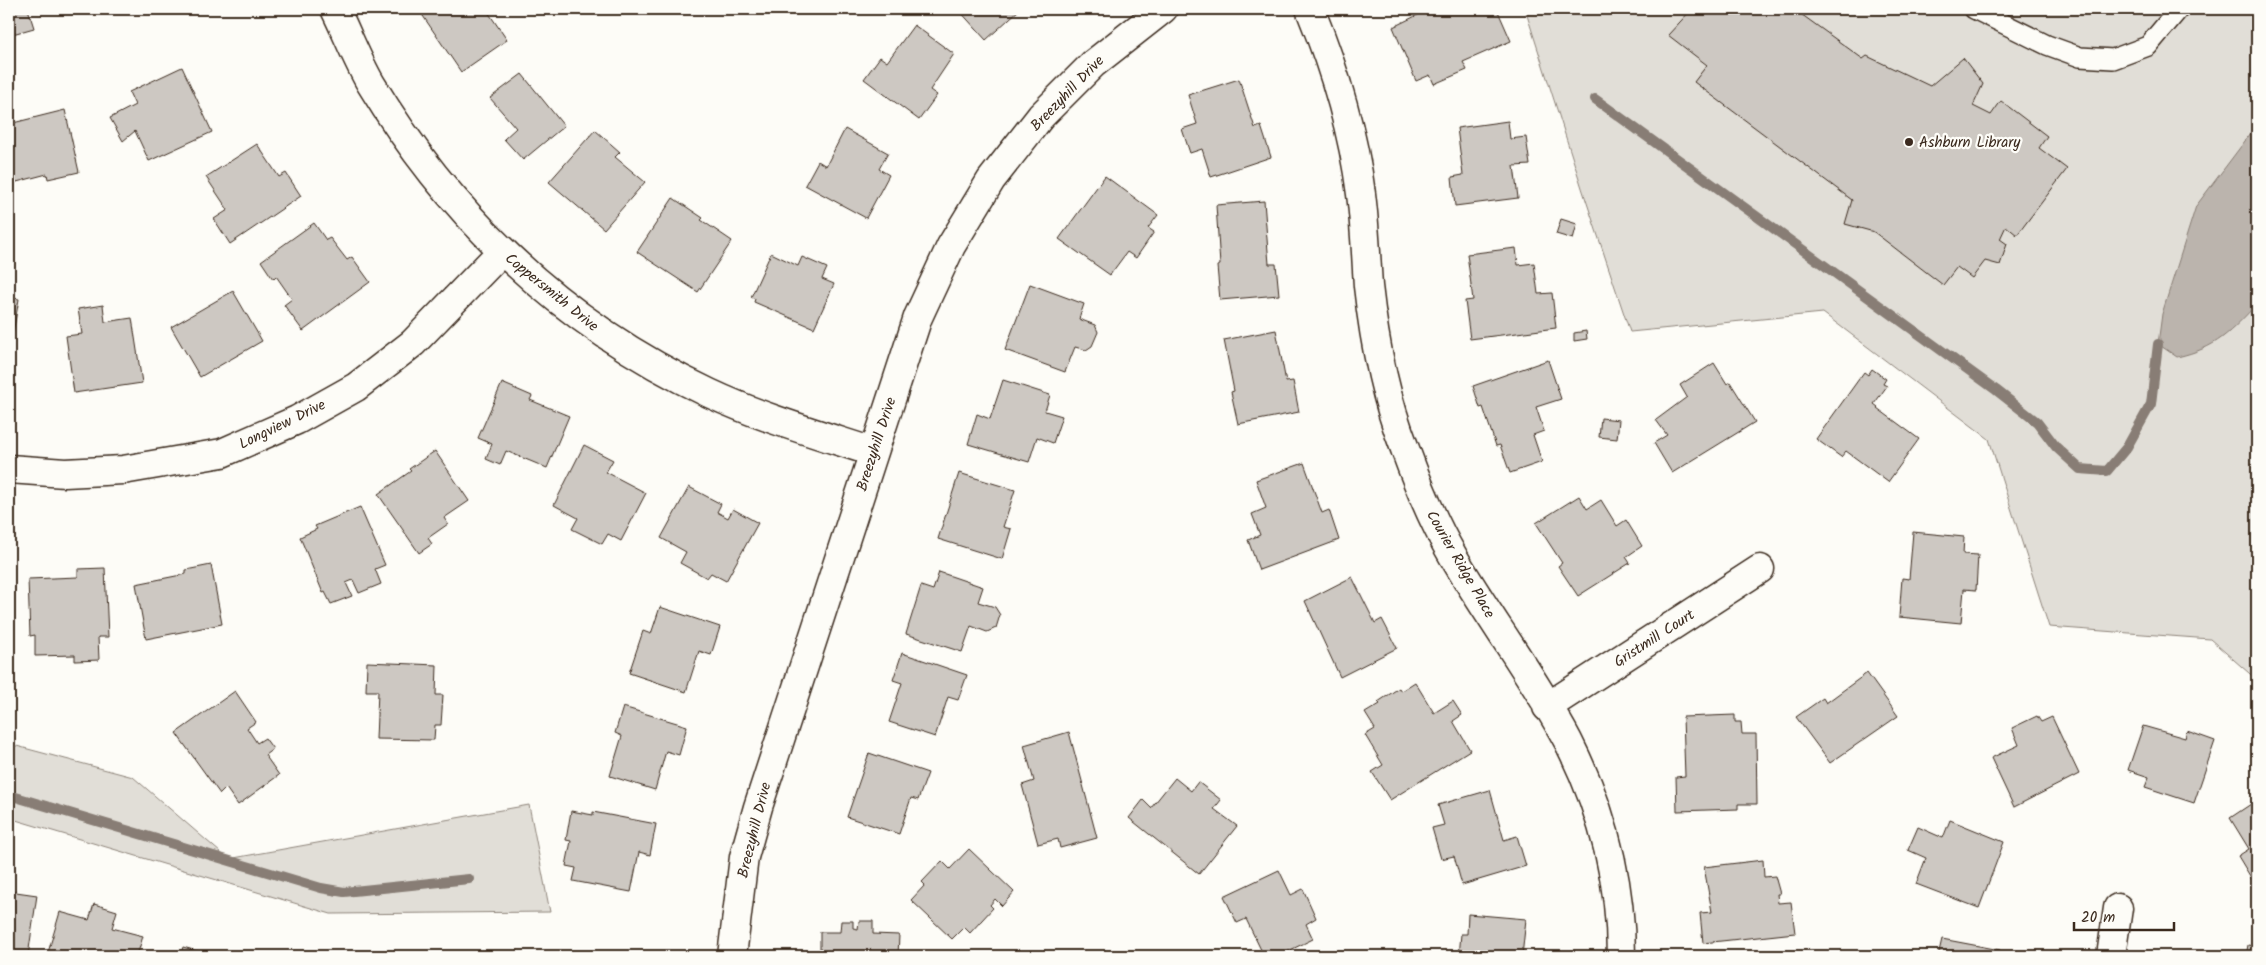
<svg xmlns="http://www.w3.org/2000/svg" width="2266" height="965" font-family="Kalam,sans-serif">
  <rect width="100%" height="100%" fill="#fdfcf7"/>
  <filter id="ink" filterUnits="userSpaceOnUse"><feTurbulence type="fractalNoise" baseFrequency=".02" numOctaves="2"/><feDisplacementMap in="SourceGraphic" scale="10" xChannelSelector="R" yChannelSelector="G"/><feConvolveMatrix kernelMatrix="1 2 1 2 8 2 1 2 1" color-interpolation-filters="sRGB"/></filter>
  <g filter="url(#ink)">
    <!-- green -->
    <g fill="#e1ded7" stroke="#8e847a">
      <path d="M1525,9H2257V680L2210,639L2049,627L1989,439L1823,313L1630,332L1583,191Z"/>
      <path d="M9,744L133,777L228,859L529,805L550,912L331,914L9,818Z"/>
    </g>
    <!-- water -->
    <path fill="#bbb4ad" stroke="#887d74" d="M2257,125V304C2230,332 2217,348 2177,357L2158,344L2162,314L2196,206Z"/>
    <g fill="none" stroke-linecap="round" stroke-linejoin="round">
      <!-- stream -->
      <g stroke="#887d74" stroke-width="10">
        <path d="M1595,99L1996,390L2037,422L2056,447L2080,469L2107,471L2127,447L2151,404L2158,344"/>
        <path d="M9,795L321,888L344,892L469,879"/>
      </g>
    </g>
    <!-- building -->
    <g fill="#cdc8c2" stroke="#3b2a1e">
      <path d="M9,9H28L34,28L9,35Z"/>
      <path d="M427,9H486L507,40L461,72L421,13Z"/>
      <path d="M958,9H1020L986,40Z"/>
      <path d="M1430,9H1497L1511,41L1463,62L1467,70L1434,84L1430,75L1416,81L1393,27Z"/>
      <path d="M1692,9H1794L1863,59L1867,56L1930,86L1963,58L1983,84L1973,106L1991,115L2001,101L2047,136L2039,148L2067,169L2017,235L2006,226L2000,239L2007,244L2000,265L1985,261L1972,278L1957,267L1943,285L1874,232L1845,224L1852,200L1694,82L1707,65L1668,35Z"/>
      <path d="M914,25L954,54L930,90L937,95L919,120L864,79L880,57L887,62Z"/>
      <path d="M182,67L212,132L149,161L135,131L123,141L110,118L135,105L129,92Z"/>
      <path d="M522,74L564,126L523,160L504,139L516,128L490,98Z"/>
      <path d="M1239,79L1255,128L1261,126L1271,157L1211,177L1202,149L1190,153L1182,129L1197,124L1188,95Z"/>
      <path d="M65,110L79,172L48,179L47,174L9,184V124Z"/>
      <path d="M1508,121L1510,139L1526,137L1530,165L1514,166L1518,198L1455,206L1452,177L1463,175L1457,128Z"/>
      <path d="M845,129L888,153L879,169L889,175L866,218L805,185L818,161L826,166Z"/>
      <path d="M595,130L620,152L615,157L645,182L604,229L549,182Z"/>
      <path d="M257,144L279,177L286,173L301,196L230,244L214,219L228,210L206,177Z"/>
      <path d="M1105,176L1158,215L1148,228L1154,232L1136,258L1127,252L1110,275L1059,239Z"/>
      <path d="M673,198L703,218L701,220L732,241L698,292L637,252Z"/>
      <path d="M1264,201L1269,264H1276L1279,295L1220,300L1217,266L1220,265L1216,205Z"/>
      <path d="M1561,219L1577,224L1573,239L1556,234Z"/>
      <path d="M314,223L326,240L330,238L347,260L352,257L370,282L303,331L284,305L292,299L276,276L273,279L261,261Z"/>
      <path d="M1516,248L1518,265L1534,263L1538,294L1552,293L1556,328L1470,339L1465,301L1473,300L1467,254Z"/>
      <path d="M771,253L798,266L802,257L827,268L822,279L834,284L814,328L754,302L755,299L751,297Z"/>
      <path d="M1030,284L1084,304L1079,319L1095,325L1098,332L1092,346L1086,350L1075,347L1065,372L1005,350Z"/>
      <path d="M233,291L262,341L200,377L171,327Z"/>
      <path d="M9,297L19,299L9,356Z"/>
      <path d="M103,305L105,322L132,318L142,383L74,393L66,336L82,334L78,309Z"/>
      <path d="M1276,330L1286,382L1293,381L1299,412L1238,424L1231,392L1234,391L1224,340Z"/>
      <path d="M1586,331L1587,339L1574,341V333Z"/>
      <path d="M1548,360L1561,399L1536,407L1544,431L1533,435L1542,462L1510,473L1500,445L1496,446L1483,407L1480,408L1473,386Z"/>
      <path d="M1714,363L1727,384L1730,382L1755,422L1672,473L1654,443L1667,435L1656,420L1687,397L1680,385Z"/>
      <path d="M1872,369L1886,379L1883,384L1887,386L1874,404L1878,407L1877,408L1919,439L1888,482L1846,451L1841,457L1816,439L1864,372L1868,375Z"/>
      <path d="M1003,380L1050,395L1045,411L1062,416L1053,443L1037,437L1029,462L968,444L977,414L990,419Z"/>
      <path d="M502,383L532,396L530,400L569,416L547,468L506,451L500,465L486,459L492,444L478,438Z"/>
      <path d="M1601,418L1619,420L1617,439L1599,437Z"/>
      <path d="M584,445L613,460L606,472L646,493L621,541L608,534L602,544L572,529L578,518L554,505Z"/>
      <path d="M435,451L469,501L444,518L448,524L428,538L432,544L419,553L378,494L411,471L409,469Z"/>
      <path d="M1304,463L1322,513L1329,510L1339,540L1259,570L1248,540L1260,535L1252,514L1266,508L1256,480Z"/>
      <path d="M959,473L1015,490L1003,527L1011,529L1002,559L938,539Z"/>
      <path d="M689,487L721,504L717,512L728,518L733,509L758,523L726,581L711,573L707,578L680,563L686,552L661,538Z"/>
      <path d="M1579,496L1587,509L1601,500L1617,526L1626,520L1642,546L1626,557L1630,563L1578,596L1558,566L1562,563L1536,523Z"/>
      <path d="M360,507L385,565L375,569L381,584L359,593L353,580L346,583L352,596L331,604L325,592L323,593L300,537L317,529L315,526Z"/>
      <path d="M1913,532L1964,537L1963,554L1978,555L1976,590L1964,589L1961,623L1899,617L1902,578L1909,579Z"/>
      <path d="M211,565L222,624L146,639L136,584L186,574V570Z"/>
      <path d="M105,568L108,637H98L99,660L75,661V655L35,656V635L30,636L28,579L78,577V569Z"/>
      <path d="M939,572L983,587L978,602L995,607L1000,615L996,628L987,632L971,626L962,652L906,634L921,586L933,590Z"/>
      <path d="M1352,577L1375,623L1382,619L1397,648L1340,677L1305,601Z"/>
      <path d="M660,607L720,627L711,655L699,651L686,692L629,673L643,631L651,634Z"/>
      <path d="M902,653L967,675L958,700L948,697L935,737L889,722L902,683L893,680Z"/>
      <path d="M367,662L437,665L436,695H443L441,725H435L434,740L376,739L378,691H366Z"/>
      <path d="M1867,673L1898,716L1830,763L1796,717L1823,698L1826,703Z"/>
      <path d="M1415,682L1434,713L1453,701L1462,715L1453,721L1470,750L1390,800L1372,772L1383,765L1365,735L1375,729L1365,713L1380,704L1378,702L1399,688L1401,691Z"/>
      <path d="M235,691L256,722L247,728L257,743L265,738L273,749L265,755L279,775L238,805L226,788L220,794L176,733Z"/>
      <path d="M623,707L687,726L679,755L666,751L655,790L610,776L622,736L615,733Z"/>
      <path d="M1735,715V722H1741L1742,734H1756L1757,804H1738V809L1677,811L1676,777L1685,776L1683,717Z"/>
      <path d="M2037,716L2041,722L2052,717L2079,774L2014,807L1991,758L2019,745L2012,728Z"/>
      <path d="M2143,726L2185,738L2187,731L2215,741L2194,803L2145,787L2149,777L2128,770Z"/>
      <path d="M1069,732L1097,838L1060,848L1058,839L1038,844L1022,785L1034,781L1024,745Z"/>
      <path d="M869,753L928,773L918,800L911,798L899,834L847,817Z"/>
      <path d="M1175,778L1191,791L1198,782L1221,800L1214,809L1237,826L1199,874L1129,818L1143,800L1151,808Z"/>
      <path d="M1490,790L1504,840L1517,836L1526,866L1462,885L1454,856L1441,859L1432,828L1444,825L1438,805Z"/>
      <path d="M2257,800V885L2256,886L2238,856L2249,849L2230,818Z"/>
      <path d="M571,811L593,815V812L656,824L650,855L639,852L631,892L573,881L576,868L566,866L571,841L566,840Z"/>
      <path d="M1950,820L2004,842L1979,908L1916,884L1926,858L1908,850L1918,827L1943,838Z"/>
      <path d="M969,849L1014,892L1002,906L995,899L990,905L993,908L970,933L964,927L952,939L911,900L925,885L922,882L942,861L950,869Z"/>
      <path d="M1763,860L1764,877L1775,876L1780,894H1777L1778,903L1791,902L1795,933L1703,943L1700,913L1712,912L1704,867Z"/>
      <path d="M1279,870L1291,895L1303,889L1316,918L1306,924L1313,939L1278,956H1264L1246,919L1237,923L1224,896Z"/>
      <path d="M9,891L37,895L28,956H9Z"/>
      <path d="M94,904L117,911L112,928L143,936L137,956H47L60,912L89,920Z"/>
      <path d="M1468,914L1526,919L1522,956H1459L1461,934H1467Z"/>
      <path d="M841,921H853V928L858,929L859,921H873V934L899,935L898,956H820V932H840Z"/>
      <path d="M1942,939L2000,950L1998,956H1938Z"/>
      <path d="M2248,945L2257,947V956H2246Z"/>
      <path d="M183,947L211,955L210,956H180Z"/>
      <path d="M618,954V956H593Z"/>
    </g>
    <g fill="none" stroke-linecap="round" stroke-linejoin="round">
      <defs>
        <path id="lane" d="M1974,9L2047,45L2080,57L2113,59L2148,46L2179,9"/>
        <g id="street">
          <path d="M335,9C347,33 357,60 371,84C453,220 565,325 709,393C762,418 818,434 873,452"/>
          <path d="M1310,9C1334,68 1353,131 1361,194C1365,225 1366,255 1368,286C1374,340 1385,398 1405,449C1418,485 1433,522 1453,556C1489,618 1534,677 1568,741C1602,808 1621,881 1621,956"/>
          <path d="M9,469L65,473L123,470L222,453L297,420L356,387L413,343L501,252"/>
          <path d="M1547,707L1760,569"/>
          <path d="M732,956L744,857L758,807L918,317L951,246L991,180L1041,116L1093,64L1163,9"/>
          <path d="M2111,956L2118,908"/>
        </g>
      </defs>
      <!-- lane casing -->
      <use href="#lane" stroke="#3b2a1e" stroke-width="22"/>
      <!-- street casing -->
      <use href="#street" stroke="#3b2a1e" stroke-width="31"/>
      <!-- lane -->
      <use href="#lane" stroke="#fdfcf7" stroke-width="19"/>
      <!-- street -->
      <use href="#street" stroke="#fdfcf7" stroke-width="28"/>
    </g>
  </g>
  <!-- markers -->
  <circle fill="#3b2a1e" stroke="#fdfcf7" stroke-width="2" cx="1909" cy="142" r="5"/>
  <g text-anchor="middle" stroke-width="4.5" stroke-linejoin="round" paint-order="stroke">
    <!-- street labels -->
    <g font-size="15" fill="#3b2a1e" stroke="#fdfcf7">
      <text transform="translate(1067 93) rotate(-46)" y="5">Breezyhill Drive</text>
      <text transform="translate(552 292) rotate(39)" y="5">Coppersmith Drive</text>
      <text transform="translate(282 424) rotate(-26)" y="5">Longview Drive</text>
      <text transform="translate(876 444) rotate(-72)" y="5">Breezyhill Drive</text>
      <text transform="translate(1461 564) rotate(60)" y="5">Courier Ridge Place</text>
      <text transform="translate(1654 638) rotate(-33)" y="5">Gristmill Court</text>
      <text transform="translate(754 830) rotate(-76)" y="5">Breezyhill Drive</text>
    </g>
    <!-- poi labels -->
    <g font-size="15" fill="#3b2a1e" stroke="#fdfcf7" text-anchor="start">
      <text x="1919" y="147">Ashburn Library</text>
    </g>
  </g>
  <!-- margin -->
  <rect width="2266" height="965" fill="none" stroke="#fdfcf7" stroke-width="30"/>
  <rect x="15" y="15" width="2236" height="935" fill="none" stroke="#3b2a1e" stroke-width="2" filter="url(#ink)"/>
  <!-- scale -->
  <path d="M2074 922v8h100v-8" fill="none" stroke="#3b2a1e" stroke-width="2.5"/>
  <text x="2081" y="922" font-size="15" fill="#3b2a1e" stroke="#fdfcf7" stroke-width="4" paint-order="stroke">20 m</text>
</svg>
